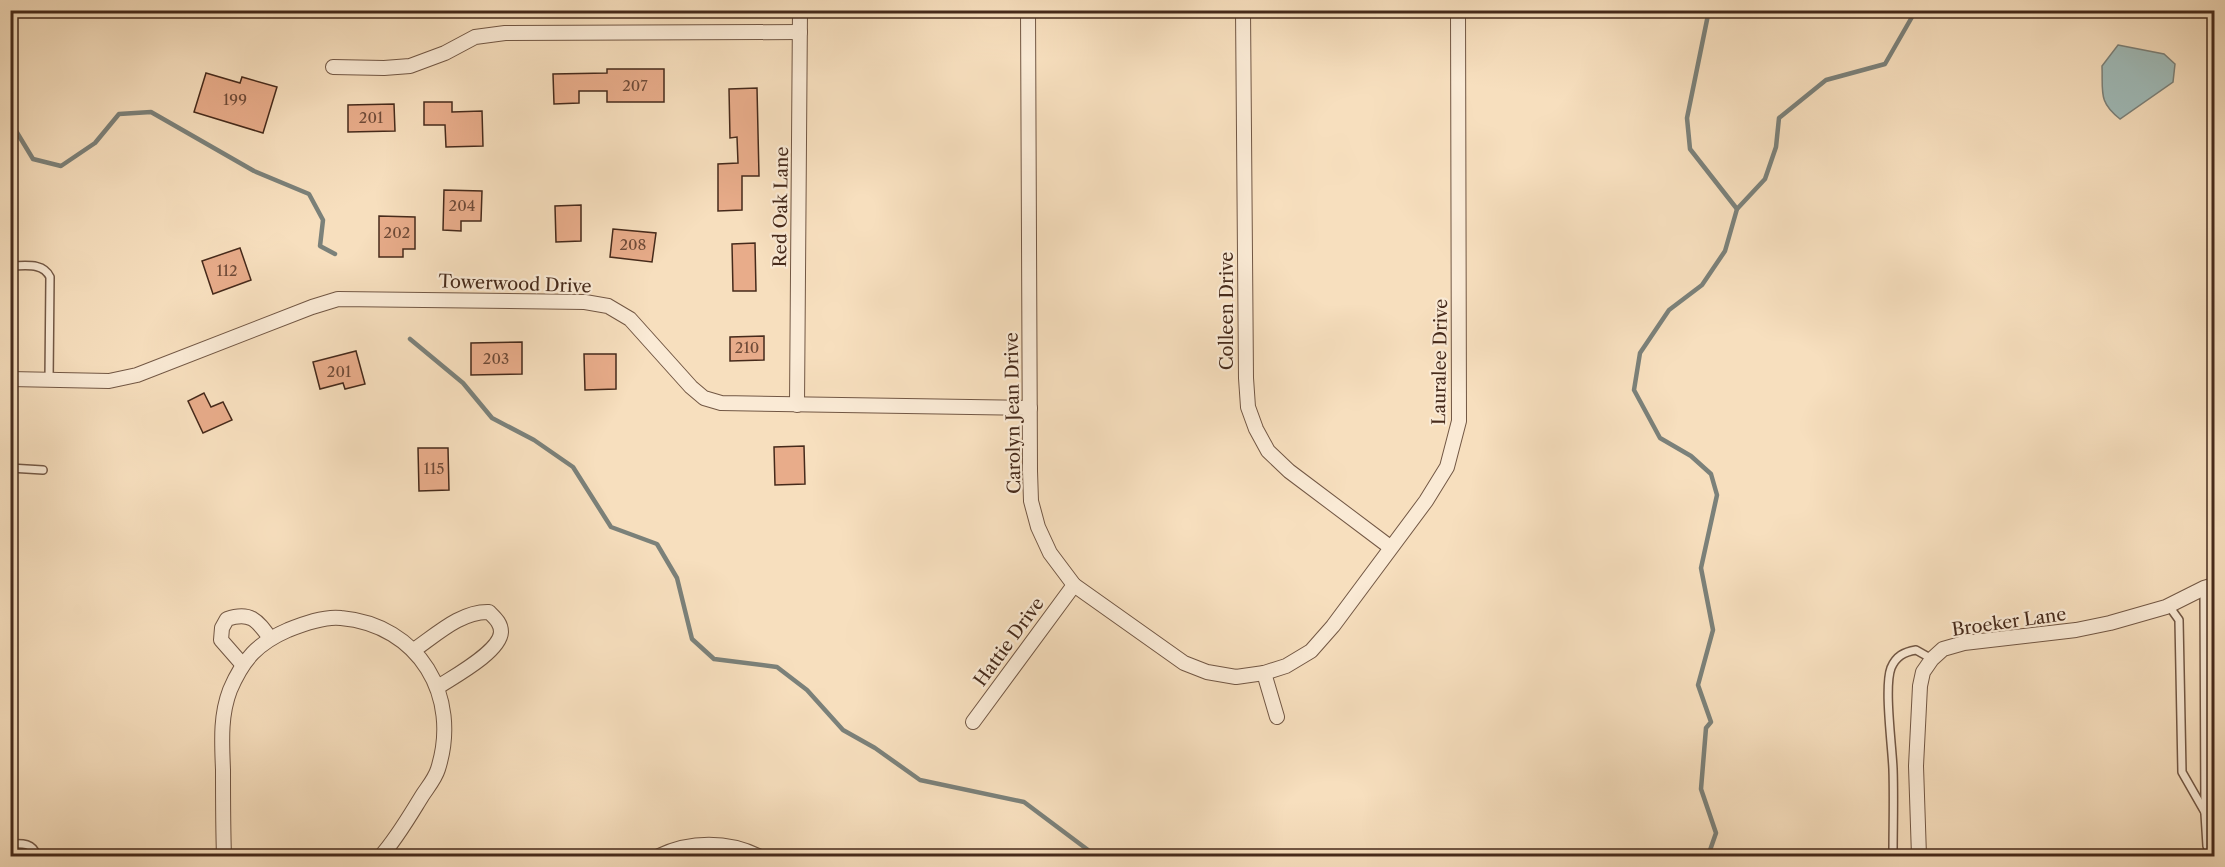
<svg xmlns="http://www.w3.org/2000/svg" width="2225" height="867" font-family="'Libre Caslon Text',serif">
  <rect width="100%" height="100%" fill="#f7dfbe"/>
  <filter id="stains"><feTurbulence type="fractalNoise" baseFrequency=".00333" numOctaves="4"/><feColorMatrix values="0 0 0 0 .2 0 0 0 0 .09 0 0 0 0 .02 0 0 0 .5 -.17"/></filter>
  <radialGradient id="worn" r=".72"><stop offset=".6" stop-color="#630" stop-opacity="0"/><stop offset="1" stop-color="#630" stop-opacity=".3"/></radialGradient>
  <!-- water -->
  <path fill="#9fbbb9" stroke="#7b817a" stroke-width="1.5" d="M2118,45L2164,54L2175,64L2173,82L2120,119C2098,102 2103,92 2102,66Z"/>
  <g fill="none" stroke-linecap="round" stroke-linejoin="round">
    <!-- stream -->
    <g stroke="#7b817a" stroke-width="4.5">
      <path d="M1709,10L1687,118L1690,149L1737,209"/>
      <path d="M10,121L33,159L61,166L95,143L119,114L151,112L254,171L309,194L323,220L320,246L335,254"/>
      <path d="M410,339L463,383L492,418L534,440L573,467L611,527L657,544L677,578L692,639L714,659L777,667L807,690L843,730L875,748L920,780L1024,802L1096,856"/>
      <path d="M1708,856L1716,833L1701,789L1706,728L1711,722L1698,685L1713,630L1701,568L1717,495L1711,474L1691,456L1660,438L1634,390L1640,353L1669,310L1702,285L1725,251L1737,209L1765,179L1776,147L1779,118L1826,80L1885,64L1916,10"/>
    </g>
  </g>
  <!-- building -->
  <g fill="#e8ac8a" stroke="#462a1b" stroke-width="1.5">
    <path d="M607,69H664V102H607V91H579V103L554,104L553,74L607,73Z"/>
    <path d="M206,73L240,83L242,77L277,87L263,133L194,112Z"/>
    <path d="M757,88L759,176H742V210L718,211V164L738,163L737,137L730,138L729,89Z"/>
    <path d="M424,102H452V112L482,111L483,146L446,147L445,125H424Z"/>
    <path d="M394,104L395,131L348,132V105Z"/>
    <path d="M444,190L482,191L481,221H461V231L443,230Z"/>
    <path d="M581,205V241L556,242L555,206Z"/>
    <path d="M379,216L415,217V249H403V257H379Z"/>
    <path d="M613,229L656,233L652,262L610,257Z"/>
    <path d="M755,243L756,291H733L732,244Z"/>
    <path d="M240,248L251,280L213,294L202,261Z"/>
    <path d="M764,336V360L730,361V337Z"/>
    <path d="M522,342V374L471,375V343Z"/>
    <path d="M356,351L365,384L345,389L343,383L320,389L313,362Z"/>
    <path d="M584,354H616V389L585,390Z"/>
    <path d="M204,393L211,407L223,402L232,420L203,433L188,401Z"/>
    <path d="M804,446L805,484L775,485L774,447Z"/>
    <path d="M418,448H448L449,490L419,491Z"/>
  </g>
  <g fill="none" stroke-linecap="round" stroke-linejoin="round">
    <defs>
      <g id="lane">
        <path d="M10,266C25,266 43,262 50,277L49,380"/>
        <path d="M10,468L43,470"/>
        <path d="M2204,588L2205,814L2207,846L2211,856"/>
        <path d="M2169,606L2179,620L2182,772L2214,828"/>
        <path d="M10,844C23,843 33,843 37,856"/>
        <path d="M1893,856C1893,827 1894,798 1893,769C1892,745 1884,687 1891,668C1896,656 1904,652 1916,650L1932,659"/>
      </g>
      <g id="street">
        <path d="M1028,10L1030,471L1031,501L1038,527L1050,553L1074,585L1184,663L1207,672L1236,677L1264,673L1286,666L1311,651L1333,626L1426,501L1447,467L1459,421L1458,10"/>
        <path d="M1243,10L1246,378L1248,407L1256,429L1268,451L1289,471L1390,547"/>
        <path d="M333,67L384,68L410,66L445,53L475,37L505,33L800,32"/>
        <path d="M10,379L109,381L137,375L312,307L338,299L585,302L608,306L630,319L691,387L704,398L721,403L1030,408"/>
        <path d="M797,405L800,10"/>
        <path d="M414,650C436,635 461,611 489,612C495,618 501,623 501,632C500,652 453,677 438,687"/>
        <path d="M242,664L221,640L222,628L227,619C250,611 257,620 270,638"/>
        <path d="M1264,673L1277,717"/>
        <path d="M973,722L1074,585"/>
        <path d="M224,856C223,828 223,799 223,770C222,743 220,716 230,690C243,659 258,643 288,630C303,624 324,616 341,618C419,625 461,696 438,769C435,779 427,788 422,796C409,817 397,838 381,856"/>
        <path d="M659,856C690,841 728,841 758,856"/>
        <path d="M1919,856L1916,766L1920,686L1923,672L1932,659L1943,649L1964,643L2076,630L2110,623L2166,607L2204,588L2214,585"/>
      </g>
    </defs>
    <!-- lane casing -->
    <use href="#lane" stroke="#725744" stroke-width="10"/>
    <!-- street casing -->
    <use href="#street" stroke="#725744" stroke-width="16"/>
    <!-- lane -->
    <use href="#lane" stroke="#faead5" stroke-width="7"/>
    <!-- street -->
    <use href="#street" stroke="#faead5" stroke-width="14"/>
  </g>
  <g text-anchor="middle" stroke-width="4.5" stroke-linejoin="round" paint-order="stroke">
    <!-- number labels -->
    <g font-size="15" fill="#6e4a37">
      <text x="635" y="91">207</text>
      <text x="235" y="105">199</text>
      <text x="371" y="123">201</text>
      <text x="462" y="211">204</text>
      <text x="397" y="238">202</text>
      <text x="633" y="250">208</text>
      <text x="227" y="276">112</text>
      <text x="747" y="353">210</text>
      <text x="496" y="364">203</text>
      <text x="339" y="377">201</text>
      <text x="434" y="474">115</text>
    </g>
    <!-- street labels -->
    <g font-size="18" fill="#462a1b" stroke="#faead5">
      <text transform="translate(781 207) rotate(-89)" y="6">Red Oak Lane</text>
      <text transform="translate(515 284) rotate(2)" y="6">Towerwood Drive</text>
      <text transform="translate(1227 311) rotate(-90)" y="6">Colleen Drive</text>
      <text transform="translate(1440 362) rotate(-89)" y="6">Lauralee Drive</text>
      <text transform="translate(1013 413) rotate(-91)" y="6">Carolyn Jean Drive</text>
      <text transform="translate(2009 622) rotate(-8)" y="6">Broeker Lane</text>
      <text transform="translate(1009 642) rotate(-54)" y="6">Hattie Drive</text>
    </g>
  </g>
  <!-- margin -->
  <rect width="2225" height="867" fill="none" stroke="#f7dfbe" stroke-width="36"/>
  <rect x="12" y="12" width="2201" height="843" fill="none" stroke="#462a1b" stroke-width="3"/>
  <rect x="18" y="18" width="2189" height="831" fill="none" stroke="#462a1b" stroke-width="1.5"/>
  <rect width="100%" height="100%" filter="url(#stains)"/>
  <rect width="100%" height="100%" fill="url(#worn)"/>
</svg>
